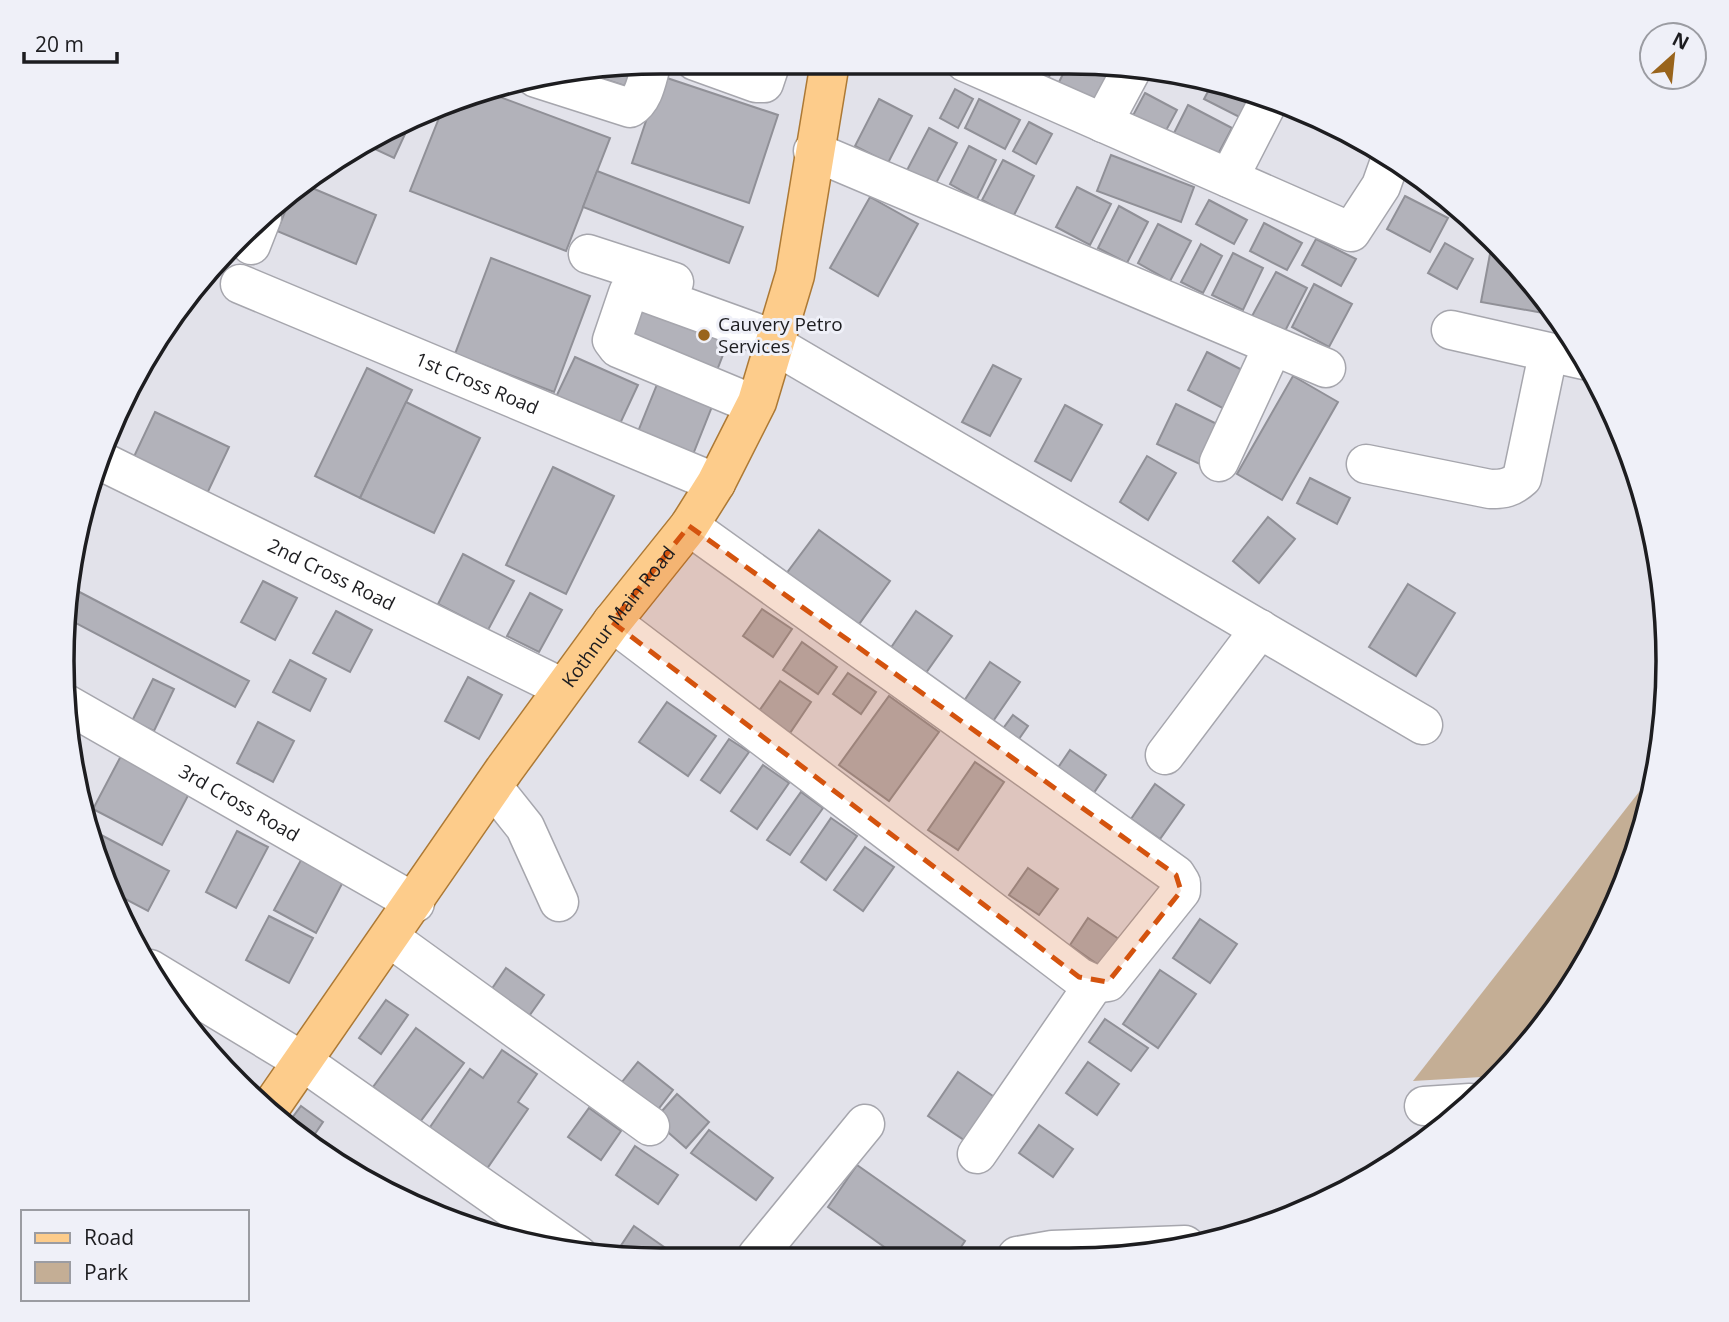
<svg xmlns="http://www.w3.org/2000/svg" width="1729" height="1322" font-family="'Open Sans',sans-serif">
  <rect width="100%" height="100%" fill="#e2e2ea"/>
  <!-- green -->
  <path fill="#c4ae95" d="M1657,769L1622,890L1567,994L1499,1076L1413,1081Z"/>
  <!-- building -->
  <g fill="#b2b2ba" stroke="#909097" stroke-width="2">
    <path d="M1010,62H1056L1048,79Z"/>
    <path d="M1069,62L1123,65L1100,110L1056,88Z"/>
    <path d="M639,64L631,88L583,72Z"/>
    <path d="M661,76L778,115L749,203L632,163Z"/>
    <path d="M1214,80L1265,101L1253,124L1204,99Z"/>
    <path d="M955,89L973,99L958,128L940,118Z"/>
    <path d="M484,91L610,138L566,251L410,191L443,108Z"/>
    <path d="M1145,93L1177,110L1162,138L1130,121Z"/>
    <path d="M879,99L912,116L888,163L855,146Z"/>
    <path d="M979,99L1020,120L1005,149L965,128Z"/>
    <path d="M1188,105L1232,128L1215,160L1172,137Z"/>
    <path d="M411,121L394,158L360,142H361Z"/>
    <path d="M1029,122L1052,134L1036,164L1013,151Z"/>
    <path d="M929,128L957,143L933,189L905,174Z"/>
    <path d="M969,146L996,160L977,199L950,184Z"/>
    <path d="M1111,155L1194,187L1181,222L1097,191Z"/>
    <path d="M1003,160L1034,176L1013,217L982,200Z"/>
    <path d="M597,171L743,227L729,263L583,207Z"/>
    <path d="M305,185L376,215L356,264L277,231L292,195Z"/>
    <path d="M1077,187L1111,204L1090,245L1056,227Z"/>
    <path d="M1405,196L1448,218L1430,252L1387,229Z"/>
    <path d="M870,197L918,224L878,296L830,268Z"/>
    <path d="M1209,200L1247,220L1234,244L1196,224Z"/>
    <path d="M1119,206L1148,222L1127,263L1098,248Z"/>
    <path d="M1264,223L1302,243L1287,270L1250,251Z"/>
    <path d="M1158,224L1191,241L1170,281L1138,263Z"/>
    <path d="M1493,238L1550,308L1549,314L1481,302Z"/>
    <path d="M1316,239L1356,259L1341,286L1302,265Z"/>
    <path d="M1445,243L1473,259L1457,289L1428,273Z"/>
    <path d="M1201,244L1222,256L1203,293L1181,282Z"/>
    <path d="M1233,253L1263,268L1243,310L1212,295Z"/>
    <path d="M491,258L590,296L554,392L455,354Z"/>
    <path d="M1276,272L1307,288L1284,333L1252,316Z"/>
    <path d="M1314,284L1352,304L1329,347L1292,327Z"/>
    <path d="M633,297L731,334L714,378L616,341Z"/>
    <path d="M1561,320L1566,327L1570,333L1559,331Z"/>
    <path d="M1207,352L1252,375L1232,413L1188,390Z"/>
    <path d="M575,357L638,385L618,428L555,399Z"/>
    <path d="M993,365L1021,379L990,436L962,422Z"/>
    <path d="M367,368L412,390L360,498L315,476Z"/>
    <path d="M1293,376L1338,402L1282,500L1237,474Z"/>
    <path d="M658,382L713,404L690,462L635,439Z"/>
    <path d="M406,402L480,438L434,533L360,498Z"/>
    <path d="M1176,404L1223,427L1204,466L1157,444Z"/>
    <path d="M1065,405L1102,425L1071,481L1035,461Z"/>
    <path d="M155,412L229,447L204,500L130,465Z"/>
    <path d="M1147,456L1176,473L1148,520L1120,502Z"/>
    <path d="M553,467L614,496L566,594L506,565Z"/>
    <path d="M1310,478L1350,498L1337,524L1297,503Z"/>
    <path d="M1268,517L1295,539L1259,583L1233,561Z"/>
    <path d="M819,530L890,581L852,634L780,582Z"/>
    <path d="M463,554L514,581L488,630L438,604Z"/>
    <path d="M263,581L297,598L275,640L241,622Z"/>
    <path d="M1408,584L1455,613L1416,676L1369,647Z"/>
    <path d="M70,587L249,681L235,707L68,619Z"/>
    <path d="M530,593L562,610L539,652L507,636Z"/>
    <path d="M762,609L792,629L773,657L743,636Z"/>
    <path d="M336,611L372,630L350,672L313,653Z"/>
    <path d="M916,611L952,636L923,677L888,652Z"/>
    <path d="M802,642L837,667L818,694L783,670Z"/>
    <path d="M290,660L326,679L310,711L273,692Z"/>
    <path d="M990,662L1020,682L989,727L960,707Z"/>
    <path d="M848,673L876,692L861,714L833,694Z"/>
    <path d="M468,677L502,695L479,739L445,721Z"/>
    <path d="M153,679L174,689L154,731L132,721Z"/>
    <path d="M780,681L811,702L790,733L759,711Z"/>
    <path d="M889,696L939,732L889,801L839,765Z"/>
    <path d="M667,702L716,736L688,776L639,742Z"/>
    <path d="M1013,715L1028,726L1012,749L996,738Z"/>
    <path d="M258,722L294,741L273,782L237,763Z"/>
    <path d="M729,739L749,752L720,793L701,780Z"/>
    <path d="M1070,750L1106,775L1091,797L1055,772Z"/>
    <path d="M122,754L191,790L162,845L93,809Z"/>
    <path d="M975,762L1004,782L958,850L928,830Z"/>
    <path d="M763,765L789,783L757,829L731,811Z"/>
    <path d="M1155,784L1184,805L1160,839L1131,819Z"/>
    <path d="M801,792L823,808L790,855L767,840Z"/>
    <path d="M831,818L857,836L826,880L801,862Z"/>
    <path d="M88,828L169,871L148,911L112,892L93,853Z"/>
    <path d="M237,831L268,847L236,908L206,892Z"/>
    <path d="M865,847L894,867L863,911L834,890Z"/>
    <path d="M301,860L343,882L316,933L274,910Z"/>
    <path d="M1028,868L1058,889L1039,915L1009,895Z"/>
    <path d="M269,916L313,938L289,983L246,960Z"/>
    <path d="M1088,918L1129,946L1110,973L1070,945Z"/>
    <path d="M1200,919L1237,944L1210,983L1173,958Z"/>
    <path d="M506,968L544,995L527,1019L489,993Z"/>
    <path d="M1160,970L1196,994L1158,1048L1123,1024Z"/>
    <path d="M386,1000L408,1015L381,1054L359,1038Z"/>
    <path d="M1105,1019L1148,1048L1131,1071L1089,1042Z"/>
    <path d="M416,1028L464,1063L420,1122L373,1087Z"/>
    <path d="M502,1050L537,1074L518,1102L528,1109L484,1173L426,1133L470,1069L483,1078Z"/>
    <path d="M638,1062L673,1090L650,1120L614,1092Z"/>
    <path d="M1088,1062L1119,1084L1097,1115L1066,1093Z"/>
    <path d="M958,1072L1006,1105L976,1148L928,1116Z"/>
    <path d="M677,1094L709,1122L686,1148L654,1120Z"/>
    <path d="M301,1106L323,1122L308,1144L286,1126Z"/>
    <path d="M589,1108L621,1131L601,1160L568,1137Z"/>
    <path d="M1039,1125L1073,1149L1053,1177L1019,1153Z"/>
    <path d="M709,1130L773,1178L756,1200L691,1153Z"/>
    <path d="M635,1146L678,1175L658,1204L616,1175Z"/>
    <path d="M857,1165L965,1241L955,1256H897L828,1207Z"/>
    <path d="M634,1226L677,1256H614Z"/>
  </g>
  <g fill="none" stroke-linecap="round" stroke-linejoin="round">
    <defs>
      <g id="minor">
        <path d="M695,61L756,83H764L771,62"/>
        <path d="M965,62L1351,232L1381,186L1391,158"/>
        <path d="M536,78L630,108C645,99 647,78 652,62"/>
        <path d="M1103,123L1133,67"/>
        <path d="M813,151L1326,368"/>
        <path d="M1229,178L1268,102"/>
        <path d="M251,245L262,217"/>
        <path d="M588,254L674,282"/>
        <path id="s1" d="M240,284L716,483"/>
        <path d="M1451,330L1584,360"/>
        <path d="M775,345L1423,725"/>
        <path d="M755,405L618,348L612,340L628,293L638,290L776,340"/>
        <path id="s2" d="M101,461L563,688"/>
        <path d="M1219,462L1273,346"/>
        <path d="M1366,464L1490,489C1504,489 1511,488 1522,478L1548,354"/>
        <path d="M612,622L1079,977L1094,984L1108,982L1181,891V883L1176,875L689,526"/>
        <path id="s3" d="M63,702L415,903"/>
        <path d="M1165,755L1260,629"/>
        <path d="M493,787L525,827L559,902"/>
        <path d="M390,938L650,1126"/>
        <path d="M150,969L302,1061L578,1255"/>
        <path d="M1424,1106L1470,1103"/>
        <path d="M977,1154L1094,984"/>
        <path d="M757,1256L865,1124"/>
        <path d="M1017,1256L1052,1250L1185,1245"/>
      </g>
      <g id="major">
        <path id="s4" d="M268,1111L504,770L612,622L689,526L716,483L757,402L795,275L830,62"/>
      </g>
    </defs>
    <!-- minor casing -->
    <use href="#minor" stroke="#a6a6ad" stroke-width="41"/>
    <!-- major casing -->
    <use href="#major" stroke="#ad7934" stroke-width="41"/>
    <!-- minor -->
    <use href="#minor" stroke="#fff" stroke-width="38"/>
    <!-- major -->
    <use href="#major" stroke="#fdcc8b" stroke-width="38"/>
  </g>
  <!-- marked area -->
  <path fill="#d4530e" fill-opacity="0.2" stroke="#d4530e" stroke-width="5" stroke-dasharray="14 9" stroke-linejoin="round" d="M689,526L1176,875L1181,891L1108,982L1079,977L612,622Z"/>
  <!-- markers -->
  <circle fill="#99641c" stroke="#eff0f8" stroke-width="2.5" cx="704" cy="335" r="7"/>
  <g text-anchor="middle" stroke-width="6" stroke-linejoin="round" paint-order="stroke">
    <!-- poi labels -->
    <g font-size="19" fill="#1d1d20" stroke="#eff0f8" text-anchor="start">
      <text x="718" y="331">Cauvery Petro<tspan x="718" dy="22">Services</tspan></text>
    </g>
    <!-- street labels -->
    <g font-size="19" fill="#1d1d20" stroke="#eff0f8">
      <text dy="7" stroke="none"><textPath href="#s1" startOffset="257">1st Cross Road</textPath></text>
      <text dy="7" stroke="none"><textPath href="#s2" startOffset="257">2nd Cross Road</textPath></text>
      <text dy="7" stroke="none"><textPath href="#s4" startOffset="606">Kothnur Main Road</textPath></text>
      <text dy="7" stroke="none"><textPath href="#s3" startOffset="203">3rd Cross Road</textPath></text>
    </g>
  </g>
  <!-- crop -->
  <path d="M0 0H1729V1322H0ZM661 74H1069A587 587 0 0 1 1656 661V661A587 587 0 0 1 1069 1248H661A587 587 0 0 1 74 661V661A587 587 0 0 1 661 74Z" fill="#eff0f8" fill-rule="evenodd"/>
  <path fill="none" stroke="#1d1d20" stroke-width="3.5" d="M661 74H1069A587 587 0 0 1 1656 661V661A587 587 0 0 1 1069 1248H661A587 587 0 0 1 74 661V661A587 587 0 0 1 661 74Z"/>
  <!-- legend -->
  <rect x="21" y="1210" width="228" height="91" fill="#eff0f8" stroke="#9b9ca2" stroke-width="2"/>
  <rect x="35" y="1233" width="35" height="10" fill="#fdcc8b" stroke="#9b9ca2" stroke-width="2"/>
  <text x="84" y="1245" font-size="21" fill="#1d1d20">Road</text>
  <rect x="35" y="1262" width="35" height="21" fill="#c4ae95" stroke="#9b9ca2" stroke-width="2"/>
  <text x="84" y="1280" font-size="21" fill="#1d1d20">Park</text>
  <!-- north arrow -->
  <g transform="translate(1673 56) rotate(27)"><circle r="33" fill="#eff0f8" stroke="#9b9ca2" stroke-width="2"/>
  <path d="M0-5L12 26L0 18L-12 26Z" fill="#99641c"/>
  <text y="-10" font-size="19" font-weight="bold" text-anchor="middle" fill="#1d1d20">N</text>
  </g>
  <!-- scale -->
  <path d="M24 52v10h93v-10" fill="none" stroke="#1d1d20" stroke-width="3.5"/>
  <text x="35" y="52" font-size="21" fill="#1d1d20" stroke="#eff0f8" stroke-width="5" paint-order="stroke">20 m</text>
</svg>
